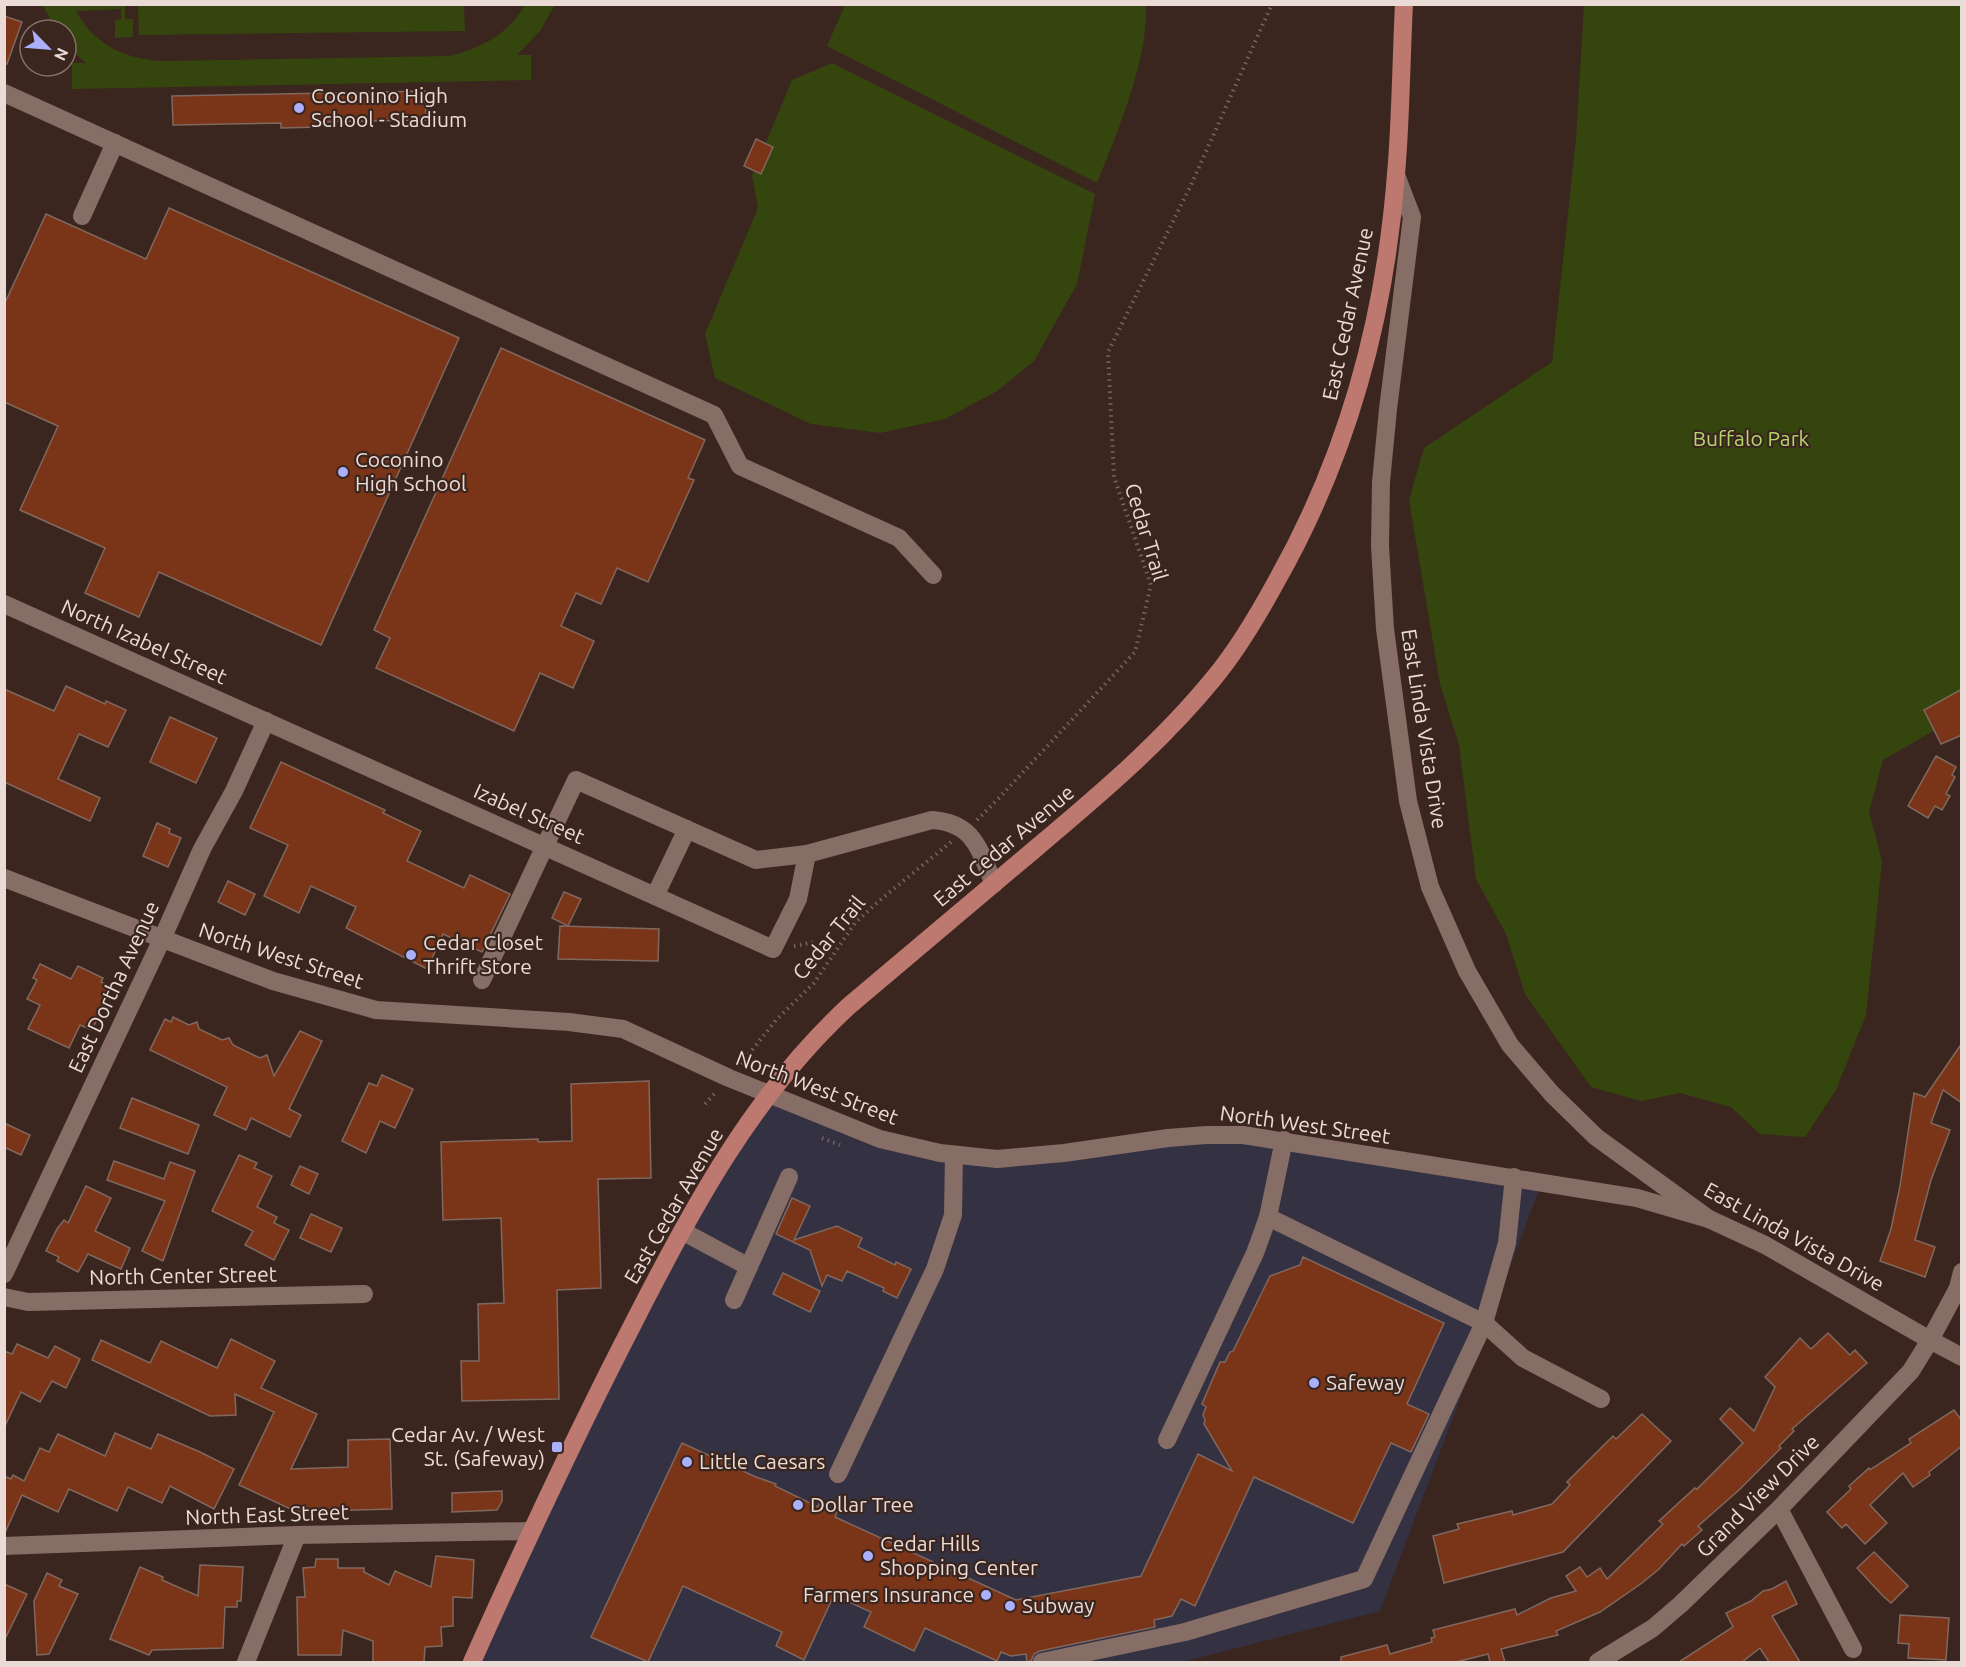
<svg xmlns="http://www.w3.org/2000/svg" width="1966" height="1667" font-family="Ubuntu,sans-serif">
  <rect width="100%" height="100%" fill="#3b261f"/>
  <!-- commercial -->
  <path fill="#333142" d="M770,1093L954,1155L1206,1135L1542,1182L1380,1611L1183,1662H472L598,1391Z"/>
  <!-- green -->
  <g fill="#35450e">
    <path d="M43,5H125V19H133V37L115,38V20L121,19V9L76,11C94,45 127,60 164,61L449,56C482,48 508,34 525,5H555L540,31L517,55H531V80L72,89V63H86L66,45V30H55Z"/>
    <path d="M138,5H464L465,31L139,35Z"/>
    <path d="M845,5H1146C1148,61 1118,130 1097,183L827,46Z"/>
    <path d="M1584,5H1961V715L1883,760L1869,812L1882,861L1866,1015L1836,1090L1805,1137L1760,1134L1731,1107L1680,1093L1641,1101L1591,1087L1525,994L1506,934L1476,879L1459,745L1440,684L1409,500L1424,448L1552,362L1576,140Z"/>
    <path d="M832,63L1095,194L1077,284L1034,361L997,391L945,419L880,433L811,424L715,378L705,334L758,208L752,176L792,80Z"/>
  </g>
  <!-- building -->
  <g fill="#7a3418" stroke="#80685f" stroke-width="1.5">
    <path d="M4,16L22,22L7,64H4Z"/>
    <path d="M425,91L426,120L318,122L319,127L281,128V123L173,125L172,96Z"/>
    <path d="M756,139L773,147L761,174L744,166Z"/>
    <path d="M169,208L459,338L321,645L159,572L139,617L85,593L105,548L20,510L58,426L4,402V305L46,214L146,259Z"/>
    <path d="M501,348L705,440L688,478L694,480L648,582L617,568L601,604L576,593L561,626L594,641L573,688L540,673L514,731L376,668L390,638L374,630Z"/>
    <path d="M66,686L105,704L106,701L126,710L108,747L79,734L58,779L100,798L90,821L4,782V689L54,711Z"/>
    <path d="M1962,689V735L1941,744L1924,710Z"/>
    <path d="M170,717L217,738L196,783L150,762Z"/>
    <path d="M1936,756L1956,767L1952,775L1955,777L1946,794L1950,796L1942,810L1935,806L1928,818L1908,806Z"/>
    <path d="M281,762L385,810L383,813L421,831L407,861L464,888L470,875L510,894L482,952L443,934L427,969L346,928L356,907L311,886L299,913L264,896L288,845L250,828Z"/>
    <path d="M157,823L170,829L169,833L181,838L168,867L143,856Z"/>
    <path d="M228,881L255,894L245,915L218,902Z"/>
    <path d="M564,892L581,899L568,926L552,918Z"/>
    <path d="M560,926L659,929L658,961L558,959Z"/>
    <path d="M40,964L71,979L78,966L103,978L101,982L112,987L92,1030L80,1025L69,1048L28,1029L40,1005L27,999L37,980L33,978Z"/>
    <path d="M173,1017L189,1025L197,1022L199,1029L222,1040L229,1038L233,1045L260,1058L267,1055L274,1076L300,1031L322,1041L289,1109L301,1115L290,1137L251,1118L246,1130L214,1115L227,1087L150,1050L165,1019L171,1022Z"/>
    <path d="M1962,1043V1103L1943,1090L1931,1123L1950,1130L1931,1180L1915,1240L1935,1247L1925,1277L1880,1261L1891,1229L1900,1186L1914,1093L1925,1097Z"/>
    <path d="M382,1075L413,1089L395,1128L380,1121L366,1153L342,1141L369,1083L377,1086Z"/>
    <path d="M649,1081L651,1178L598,1179L601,1288L557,1290L559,1399L462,1401L461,1361H479L478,1304L504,1303L501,1218L443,1220L441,1142L538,1139V1142L572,1141L571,1084Z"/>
    <path d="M132,1098L199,1125L188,1154L120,1128Z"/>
    <path d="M4,1123L30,1135L21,1155L4,1147Z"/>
    <path d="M239,1155L257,1163L254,1168L272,1176L257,1207L277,1217L274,1223L289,1230L274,1260L245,1245L253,1231L212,1211Z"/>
    <path d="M114,1161L164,1179L170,1162L195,1171L163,1261L142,1251L165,1201L107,1180Z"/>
    <path d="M300,1166L318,1174L309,1194L291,1185Z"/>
    <path d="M86,1186L111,1198L95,1231L130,1248L121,1269L88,1254L78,1272L57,1261L59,1257L46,1251L57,1229L64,1220L68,1223Z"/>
    <path d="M792,1198L810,1206L794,1240L837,1226L862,1238L858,1247L895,1265L896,1262L911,1269L897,1298L883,1291L884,1288L847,1271L842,1281L827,1275L822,1286L810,1250L776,1234Z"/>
    <path d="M311,1214L342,1228L331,1252L300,1238Z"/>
    <path d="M1303,1257L1444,1323L1407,1404L1429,1414L1411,1452L1391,1443L1353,1523L1254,1477L1195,1606L1181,1599L1172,1616L1154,1620L1155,1627L1040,1651L1034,1654L1031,1661L1027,1662L1026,1654L1011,1656L1001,1652L997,1661L925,1628L914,1651L864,1627L871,1612L834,1595L804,1660L776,1646L782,1632L683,1586L648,1662L591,1637L682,1443L756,1477L776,1484L775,1486L818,1507L819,1504L837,1512L835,1517L1016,1600L1141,1576L1198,1454L1232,1471L1204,1424L1205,1420L1203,1415L1206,1407L1202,1404L1220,1362H1225L1230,1352L1233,1351L1270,1276L1300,1265Z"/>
    <path d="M783,1273L820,1291L810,1312L773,1294Z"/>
    <path d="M1828,1333L1850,1355L1855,1350L1867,1363L1792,1429L1794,1431L1779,1446L1781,1448L1739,1490L1698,1526L1702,1530L1684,1546L1682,1544L1659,1569L1642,1583L1600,1612L1556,1631L1558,1635L1501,1649L1505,1662H1490L1488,1654L1456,1662H1341V1657L1387,1645L1390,1654L1432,1642L1431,1638L1435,1637L1433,1630L1453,1625L1515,1609L1517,1615L1551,1598L1576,1591L1566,1576L1580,1567L1587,1577L1600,1568L1607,1579L1663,1524L1659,1521L1695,1488L1697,1489L1743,1443L1720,1419L1730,1408L1754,1431L1775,1387L1765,1377L1800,1338L1811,1349Z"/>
    <path d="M231,1339L275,1361L261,1388L317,1414L291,1469L348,1467V1440L390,1439L392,1509L322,1511L302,1507L299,1513L239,1485L274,1412L235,1394L236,1415L210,1416L92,1360L101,1340L150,1363L161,1341L217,1368Z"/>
    <path d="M17,1344L48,1358L55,1346L80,1359L66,1388L52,1381L40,1402L21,1392L4,1428V1351L12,1354Z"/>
    <path d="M1954,1410L1962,1421V1446L1929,1472L1930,1475L1913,1487L1903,1473L1870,1505L1887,1523L1865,1544L1846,1524L1842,1528L1827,1512L1851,1489L1849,1486L1869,1468L1870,1470L1911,1443L1909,1439Z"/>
    <path d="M1642,1414L1671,1441L1563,1552L1444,1583L1433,1536L1459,1529L1457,1524L1512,1511L1513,1515L1552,1504L1570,1485L1567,1482L1613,1436L1616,1439Z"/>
    <path d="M115,1433L151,1449L158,1434L200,1452L234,1469L214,1509L170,1486L162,1503L128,1487L117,1511L69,1489L58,1512L22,1495L4,1535V1476L11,1479L13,1475L24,1481L40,1448L49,1452L58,1434L105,1456Z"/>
    <path d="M502,1491V1501L497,1510L452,1512V1493Z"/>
    <path d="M1874,1552L1908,1586L1891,1603L1883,1596L1857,1568Z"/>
    <path d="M436,1556L474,1560L472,1598L453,1597V1626L441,1627L442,1646L425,1647L424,1662H373V1641L343,1630L341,1655H298L297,1597H305L303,1568L315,1567L316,1559H338V1568H364V1572L389,1585L395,1571L431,1587Z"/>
    <path d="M200,1565L243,1567L241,1601H237V1607H225L223,1648L152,1650L149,1655L110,1639L140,1567L163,1577L162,1580L198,1596Z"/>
    <path d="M47,1573L62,1580L59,1586L78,1594L49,1654L37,1655L34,1601Z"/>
    <path d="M1786,1581L1797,1604L1772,1616L1800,1662H1769L1760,1648L1742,1662H1679L1733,1627L1726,1613L1751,1601L1763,1591L1772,1589Z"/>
    <path d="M4,1584L27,1594L4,1641Z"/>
    <path d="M1900,1615L1949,1618L1946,1660L1908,1658L1909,1644L1898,1643Z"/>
  </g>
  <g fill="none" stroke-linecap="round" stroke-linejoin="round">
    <!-- path -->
    <g stroke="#77645e" stroke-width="4" stroke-dasharray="1.5 4.5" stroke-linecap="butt">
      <path d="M977,820L998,799L1135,652L1151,585L1114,477L1108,352L1191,185L1272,4"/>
      <path d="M794,946L816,942"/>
      <path d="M741,1064L776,1020L814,983L855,923L880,900L951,842"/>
      <path d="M705,1104L716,1092"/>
      <path d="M822,1138L840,1145"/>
    </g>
    <!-- minor -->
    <g stroke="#866d65" stroke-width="18">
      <path d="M4,93L714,415L740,466L899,538L933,575"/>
      <path d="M1396,175L1412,217L1388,409L1381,482L1380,546L1385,629L1408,801L1430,887L1467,971L1510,1045L1552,1094L1596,1137L1709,1219L1765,1245L1930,1340L1962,1357"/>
      <path d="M82,216L115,143"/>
      <path d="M4,604L773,949L798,899L807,854L932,820C975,823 979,850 994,884"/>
      <path d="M4,878L273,981L376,1010L569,1022L623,1029L729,1078L880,1139L940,1153L997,1159L1064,1153L1168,1138L1206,1135H1243L1637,1198L1709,1219"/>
      <path d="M655,896L687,829"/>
      <path d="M482,980L576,780L756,860L807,854"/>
      <path d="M1268,1217L1484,1323L1523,1358L1601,1399"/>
      <path d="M682,1231L749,1267"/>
      <path d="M4,1274L162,939L202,849L234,791L266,721"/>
      <path d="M4,1297L28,1302L364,1294"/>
      <path d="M734,1300L789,1177"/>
      <path d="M1167,1440L1255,1253L1268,1217L1284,1140"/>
      <path d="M838,1474L935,1269L953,1215L954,1155"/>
      <path d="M1779,1509L1853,1649"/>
      <path d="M4,1546L297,1535L531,1531"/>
      <path d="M246,1662L297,1535"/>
      <path d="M1042,1662L1185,1632L1364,1579L1484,1323L1507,1243L1514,1177"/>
      <path d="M1598,1662L1653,1628L1681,1604L1779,1509L1911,1371L1930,1340L1958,1288L1962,1272"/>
    </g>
    <!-- major -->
    <path stroke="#bd7870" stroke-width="18" d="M472,1662C523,1548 576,1434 634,1322C692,1208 754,1093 850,1005C911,953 973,901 1035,849C1098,796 1161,743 1214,678C1238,649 1258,615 1276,582C1348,455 1385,318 1396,174C1401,118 1401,61 1404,4"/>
  </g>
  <!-- markers -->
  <g fill="#aab0fb" stroke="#3b261f" stroke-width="2">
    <circle cx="299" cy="108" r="6"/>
    <circle cx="343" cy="472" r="6"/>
    <circle cx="411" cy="955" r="6"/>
    <circle cx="1314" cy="1383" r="6"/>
    <rect x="551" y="1441" width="12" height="12" rx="3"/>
    <circle cx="687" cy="1462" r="6"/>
    <circle cx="798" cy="1505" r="6"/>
    <circle cx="868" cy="1556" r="6"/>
    <circle cx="986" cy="1595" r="6"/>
    <circle cx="1010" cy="1606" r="6"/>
  </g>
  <g text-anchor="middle" stroke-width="4.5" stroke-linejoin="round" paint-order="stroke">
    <!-- poi labels -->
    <g font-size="21" fill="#eadbd6" stroke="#3b261f" text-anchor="start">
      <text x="311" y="103">Coconino High<tspan x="311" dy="24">School - Stadium</tspan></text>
      <text x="355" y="467">Coconino<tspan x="355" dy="24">High School</tspan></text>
      <text x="423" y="950">Cedar Closet<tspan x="423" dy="24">Thrift Store</tspan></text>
      <text x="1326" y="1390">Safeway</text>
      <text x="545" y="1442" text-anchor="end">Cedar Av. / West<tspan x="545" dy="24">St. (Safeway)</tspan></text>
      <text x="699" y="1469">Little Caesars</text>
      <text x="810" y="1512">Dollar Tree</text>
      <text x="880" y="1551">Cedar Hills<tspan x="880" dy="24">Shopping Center</tspan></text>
      <text x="974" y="1602" text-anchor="end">Farmers Insurance</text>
      <text x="1022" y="1613">Subway</text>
    </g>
    <!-- street labels -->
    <g font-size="21" fill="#eadbd6" stroke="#3b261f">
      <text transform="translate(1348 314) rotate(-78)" y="7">East Cedar Avenue</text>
      <text transform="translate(1146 532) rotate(73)" y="7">Cedar Trail</text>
      <text transform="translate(144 642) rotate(24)" y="7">North Izabel Street</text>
      <text transform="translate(1424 729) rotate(81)" y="7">East Linda Vista Drive</text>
      <text transform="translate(529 814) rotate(24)" y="7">Izabel Street</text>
      <text transform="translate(1004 846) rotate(-40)" y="7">East Cedar Avenue</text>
      <text transform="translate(829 938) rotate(-51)" y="7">Cedar Trail</text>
      <text transform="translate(281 956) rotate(18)" y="7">North West Street</text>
      <text transform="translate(114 987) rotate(-65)" y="7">East Dortha Avenue</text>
      <text transform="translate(817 1088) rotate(21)" y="7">North West Street</text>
      <text transform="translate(1305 1125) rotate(8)" y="7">North West Street</text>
      <text transform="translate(674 1206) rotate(-60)" y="7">East Cedar Avenue</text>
      <text transform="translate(1794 1237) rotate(29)" y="7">East Linda Vista Drive</text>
      <text transform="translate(183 1276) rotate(-1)" y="7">North Center Street</text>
      <text transform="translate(1758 1496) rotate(-45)" y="7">Grand View Drive</text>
      <text transform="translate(267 1515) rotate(-2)" y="7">North East Street</text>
    </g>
    <!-- park labels -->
    <g font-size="21" fill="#b4d56d" stroke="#3b261f">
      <text x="1751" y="446">Buffalo Park</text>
    </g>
  </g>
  <!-- border -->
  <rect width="1966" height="1667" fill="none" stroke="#eadbd6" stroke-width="12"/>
  <!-- north arrow -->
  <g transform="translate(48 48) rotate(115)"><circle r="28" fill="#3b261f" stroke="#816e68" stroke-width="1.5"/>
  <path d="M0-4.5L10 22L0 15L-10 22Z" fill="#aab0fb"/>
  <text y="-9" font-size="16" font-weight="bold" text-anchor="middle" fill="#eadbd6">N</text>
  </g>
</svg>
